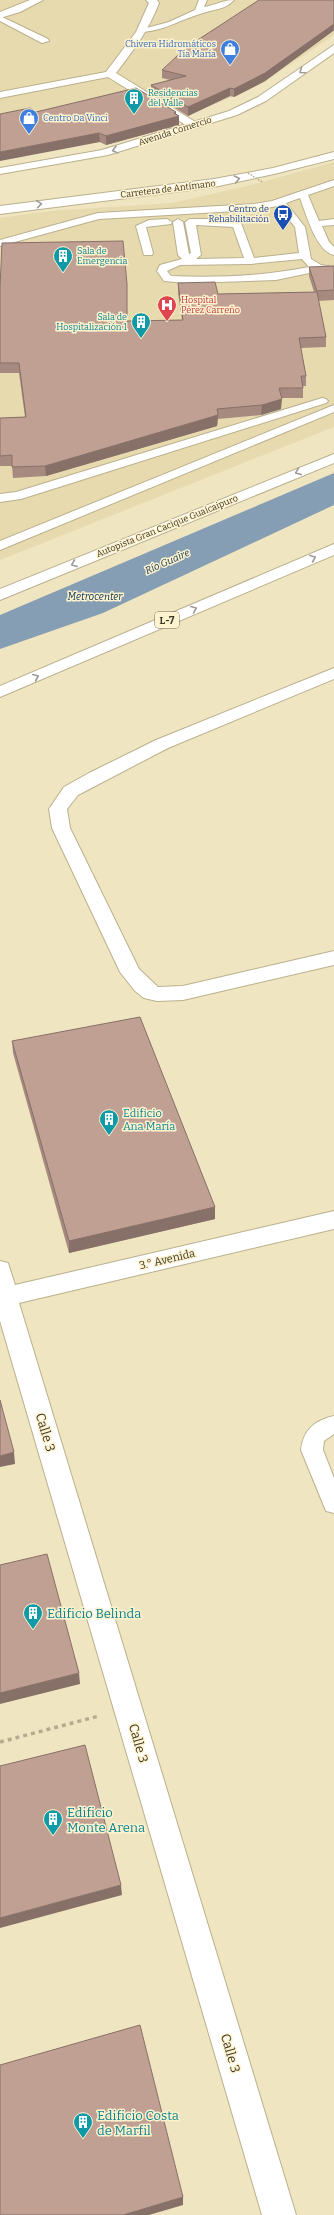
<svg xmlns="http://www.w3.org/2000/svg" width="334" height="2215" font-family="Bitter,serif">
  <rect width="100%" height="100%" fill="#f0e5c1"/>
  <!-- built -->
  <g fill="#e7daaf">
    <path d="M0,0H334V35L260,85L168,124L0,156Z"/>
    <path d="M334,162V427L0,560V218L50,211L172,203L251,185Z"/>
  </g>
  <!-- water -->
  <path fill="#869eb4" d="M334,473V505L103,613L0,649V615Z"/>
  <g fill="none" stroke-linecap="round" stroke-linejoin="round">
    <defs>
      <g id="service">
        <path d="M199,0H207L204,7C215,5 224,0 234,0C225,10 214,9 203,13C181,19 167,30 143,32L139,30L169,22L195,10Z"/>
        <path d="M0,16L48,39L49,41L42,43L0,21Z"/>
        <path d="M334,180V186L308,195L319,221L334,219V225L322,226L329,242L334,247V255C316,251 306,214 300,198L286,203L305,227L311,259L321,265L334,267V273L319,271L276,280L187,283L164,281L157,271L160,265L182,259L178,255L173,222L178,219L183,222L189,254L191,253L185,222L190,219H225L241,223L254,258L299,253L295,227L278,206L254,210L99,219L0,246V240L98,213L254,204L272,201ZM196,225L233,227L244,258L196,259L201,255ZM302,259L309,267C264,276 217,278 171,276L167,271L180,265L250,264Z"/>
        <path d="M167,219L172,222L171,224L146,227L153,253L152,255H144L136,226L149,220Z"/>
        <path d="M322,398L326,399L328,401L326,403L21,499L0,502V494L16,492Z"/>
        <path d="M334,405V412L0,550V541Z"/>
        <path d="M334,1416V1434L324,1441L323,1450L334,1478V1513L326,1511L301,1450C303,1430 315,1420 334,1416Z"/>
      </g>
      <g id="minor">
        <path d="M30,0H43L20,12L0,18V12Z"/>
        <path d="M146,0H157L159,3C149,30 133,51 116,73L197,123L199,125L197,127H189L108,77L0,98V92L106,72L136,32L149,3Z"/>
        <path d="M334,668V679L168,748L78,795L67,809L70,828L139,969L158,987L183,986L334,951V965L183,1000L157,1001L144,998L135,991L120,972L52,828L49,809L64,787L89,773L156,740Z"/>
        <path d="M334,1211V1229L19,1303L296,2215H262L0,1321V1261L8,1263L15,1285Z"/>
      </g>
      <g id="secondary">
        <path d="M334,45V53L266,101L237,115L108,155L0,174V168L102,150L229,111L258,97Z"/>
        <path d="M334,152V159L274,174L214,187L0,214V206L214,179L273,168Z"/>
      </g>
      <g id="motorway">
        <path d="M334,454V463L0,600V589Z"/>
        <path d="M334,544V555L0,697V686Z"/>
      </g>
    </defs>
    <!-- service casing -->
    <use href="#service" stroke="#bab08d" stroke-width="2"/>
    <!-- minor casing -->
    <use href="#minor" stroke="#bab08d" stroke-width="2"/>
    <!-- secondary casing -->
    <use href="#secondary" stroke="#bab08d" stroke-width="2"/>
    <!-- motorway casing -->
    <use href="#motorway" stroke="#bab08d" stroke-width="2"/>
    <!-- path -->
    <path stroke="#b5ac8f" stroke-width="3.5" stroke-dasharray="4 4" stroke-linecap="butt" d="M0,1742L99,1716"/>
    <!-- service -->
    <use href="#service" fill="#fff" fill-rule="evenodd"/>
    <!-- minor -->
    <use href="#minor" fill="#fff" fill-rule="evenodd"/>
    <!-- secondary -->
    <use href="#secondary" fill="#fff" fill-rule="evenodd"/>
    <!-- motorway -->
    <use href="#motorway" fill="#fff" fill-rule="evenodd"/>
    <!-- path-bridge -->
    <path stroke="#b5ac8f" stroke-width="1.5" stroke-dasharray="1.5 1.5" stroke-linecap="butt" d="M248,173L262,182"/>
  </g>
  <!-- wall -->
  <g fill="#a68a7f">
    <path d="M334,0V31H333L265,81L234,97L230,96L188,116L151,93V85L170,80L162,78V70Z"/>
    <path d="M36,112H176V115L179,125L106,145Z"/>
    <path d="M334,266V300L318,301L326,337V347L301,348L306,376V386H303V398H281V409L261,415L218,419L217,426L46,476L13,478L12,466H0V418L25,417L19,373H0V288L127,321L182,320L178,293V283L218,294L314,292L309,276V267Z"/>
    <path d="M12,1041L215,1207V1219L69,1253L13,1053Z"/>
  </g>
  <!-- shaded-wall -->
  <g fill="#877068">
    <path d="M334,24L333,31L265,81L234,97V89Z"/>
    <path d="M230,88V96L188,116V107Z"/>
    <path d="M176,112V117L179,116V125L106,145V136Z"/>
    <path d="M99,133L100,142L0,161V152Z"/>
    <path d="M282,399L281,409L261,415L262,405Z"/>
    <path d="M218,415L217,426L46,476L45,466Z"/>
    <path d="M215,1207V1219L69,1253V1241Z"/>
    <path d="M14,1452L15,1464L0,1467V1456Z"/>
    <path d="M79,1673L80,1684L0,1704V1693Z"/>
    <path d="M121,1885L122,1895L0,1928V1918Z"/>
    <path d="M183,2197V2205L149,2215H123Z"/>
  </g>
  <!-- building -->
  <g fill="#c1a094" stroke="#877068">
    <path d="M259,0H334V24L265,73L234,89L230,88L188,107L151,85L186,76L162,70L191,43H193Z"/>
    <path d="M136,88L176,112L174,113L179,116L106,136L99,133L0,152V114L30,108L36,112Z"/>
    <path d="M123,241L127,284V321L183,320L178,283L215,282L218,294L317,292L326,337L299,338L306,376H301L303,388H279L282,399L262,405L217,409L218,415L45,466L12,467V455L0,456V418L26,417L19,363H0V288L2,243Z"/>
    <path d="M334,266V290L317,291L309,267Z"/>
    <path d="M140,1017L215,1207L69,1241L12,1041Z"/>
    <path d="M0,1400L14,1452L0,1456Z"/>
    <path d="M47,1554L79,1673L0,1693V1565Z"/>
    <path d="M85,1745L121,1885L0,1918V1766Z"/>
    <path d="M140,2025L183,2197L123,2215H0V2065Z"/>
  </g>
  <!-- one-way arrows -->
  <defs><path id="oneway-chevron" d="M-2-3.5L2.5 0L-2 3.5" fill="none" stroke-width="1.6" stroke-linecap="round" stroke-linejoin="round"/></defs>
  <g stroke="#9e9b94">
    <use href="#oneway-chevron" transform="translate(302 71) rotate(145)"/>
    <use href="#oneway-chevron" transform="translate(115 150) rotate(165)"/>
    <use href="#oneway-chevron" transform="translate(237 179) rotate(-11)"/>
    <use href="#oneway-chevron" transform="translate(39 204) rotate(-8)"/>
    <use href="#oneway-chevron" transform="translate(298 472) rotate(158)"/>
    <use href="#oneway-chevron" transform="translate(313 558) rotate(-23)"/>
    <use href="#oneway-chevron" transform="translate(74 564) rotate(158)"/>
    <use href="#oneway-chevron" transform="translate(194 609) rotate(-23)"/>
    <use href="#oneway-chevron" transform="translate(36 677) rotate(-23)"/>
  </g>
  <!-- icons -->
  <defs>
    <symbol id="shop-pin" viewBox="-11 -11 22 30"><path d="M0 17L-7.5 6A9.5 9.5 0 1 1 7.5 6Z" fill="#3f7fe0" stroke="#fef3ce"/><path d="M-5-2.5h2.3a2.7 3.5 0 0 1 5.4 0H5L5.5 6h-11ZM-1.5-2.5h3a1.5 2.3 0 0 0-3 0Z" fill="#fff"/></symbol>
    <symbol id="building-pin" viewBox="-11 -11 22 30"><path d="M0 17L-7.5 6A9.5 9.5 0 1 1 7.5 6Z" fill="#0f9aa8" stroke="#fef3ce"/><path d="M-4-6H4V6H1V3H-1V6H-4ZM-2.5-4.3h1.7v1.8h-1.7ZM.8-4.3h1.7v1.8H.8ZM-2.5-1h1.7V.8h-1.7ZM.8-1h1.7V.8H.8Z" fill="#fff"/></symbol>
    <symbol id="bus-pin" viewBox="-11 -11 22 30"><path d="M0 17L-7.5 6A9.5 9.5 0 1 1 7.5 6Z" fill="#1a4fb4" stroke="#fef3ce"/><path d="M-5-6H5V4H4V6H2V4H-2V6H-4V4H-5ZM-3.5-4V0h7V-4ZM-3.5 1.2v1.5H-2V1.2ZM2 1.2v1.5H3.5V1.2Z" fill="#fff"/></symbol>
    <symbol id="hospital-pin" viewBox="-11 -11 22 30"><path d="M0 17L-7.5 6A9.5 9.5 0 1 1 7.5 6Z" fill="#e0444e" stroke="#fef3ce"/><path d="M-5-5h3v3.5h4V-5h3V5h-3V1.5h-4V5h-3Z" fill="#fff"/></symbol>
  </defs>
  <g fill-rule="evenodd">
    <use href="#shop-pin" x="219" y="38" width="22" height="30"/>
    <use href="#building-pin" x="123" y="87" width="22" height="30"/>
    <use href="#shop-pin" x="18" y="107" width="22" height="30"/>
    <use href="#bus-pin" x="272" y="203" width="22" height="30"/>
    <use href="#building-pin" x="52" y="245" width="22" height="30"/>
    <use href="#hospital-pin" x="156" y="294" width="22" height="30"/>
    <use href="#building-pin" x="130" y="311" width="22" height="30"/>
    <use href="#building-pin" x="98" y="1108" width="22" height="30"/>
    <use href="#building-pin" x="22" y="1602" width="22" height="30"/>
    <use href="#building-pin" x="42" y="1808" width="22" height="30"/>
    <use href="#building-pin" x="72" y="2111" width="22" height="30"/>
  </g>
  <g text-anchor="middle" stroke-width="3" stroke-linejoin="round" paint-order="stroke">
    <!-- far-shop labels -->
    <g font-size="9" fill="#366cbe" stroke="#fef3ce" text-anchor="end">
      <text x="216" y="47">Chivera Hidromáticos<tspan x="216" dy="10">Tía María</tspan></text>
      <text x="43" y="121" text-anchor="start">Centro Da Vinci</text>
    </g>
    <!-- far-culture labels -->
    <g font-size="9" fill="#0d838f" stroke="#fef3ce" text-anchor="start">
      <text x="148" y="96">Residencias<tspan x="148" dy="10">del Valle</tspan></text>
      <text x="77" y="254">Sala de<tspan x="77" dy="10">Emergencia</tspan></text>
      <text x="127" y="320" text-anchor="end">Sala de<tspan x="127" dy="10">Hospitalización 1</tspan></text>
    </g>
    <!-- far-street labels -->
    <g font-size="9" fill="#3c3729" stroke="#fef3ce">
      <text transform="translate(175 131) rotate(-18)" y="3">Avenida Comercio</text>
      <text transform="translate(168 189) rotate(-7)" y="3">Carretera de Antímano</text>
      <text transform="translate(167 526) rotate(-22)" y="3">Autopista Gran Cacique Guaicaipuro</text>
    </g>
    <!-- far-transit labels -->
    <g font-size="9" fill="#164399" stroke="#fef3ce" text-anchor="end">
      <text x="269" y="212">Centro de<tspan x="269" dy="10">Rehabilitación</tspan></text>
    </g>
    <!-- far-health labels -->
    <g font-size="9" fill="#be3a42" stroke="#fef3ce" text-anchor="start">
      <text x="181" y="303">Hospital<tspan x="181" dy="10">Pérez Carreño</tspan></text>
    </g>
    <!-- far-water labels -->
    <g font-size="10" font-style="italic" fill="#053050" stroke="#fef3ce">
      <text transform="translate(167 561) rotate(-24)" y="4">Río Guaire</text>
      <text x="95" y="600">Metrocenter</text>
    </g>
    <!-- shield labels -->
    <rect fill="#fef3ce" stroke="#766f5a" stroke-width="1" x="155" y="612" width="24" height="16" rx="3"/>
    <g font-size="10" font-weight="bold" fill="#3c3729">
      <text x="167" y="624">L-7</text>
    </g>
    <!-- culture labels -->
    <g font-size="11" fill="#0d838f" stroke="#fef3ce" text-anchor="start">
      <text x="123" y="1117">Edificio<tspan x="123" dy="13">Ana María</tspan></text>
    </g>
    <!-- street labels -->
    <g font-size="11" fill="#3c3729" stroke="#fef3ce">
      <text transform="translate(167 1259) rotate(-13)" y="4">3.° Avenida</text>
    </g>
    <!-- near-street labels -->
    <g font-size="13" fill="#3c3729" stroke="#fef3ce">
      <text transform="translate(46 1432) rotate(73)" y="5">Calle 3</text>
      <text transform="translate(139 1743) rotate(74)" y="5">Calle 3</text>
      <text transform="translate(231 2053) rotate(74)" y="5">Calle 3</text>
    </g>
    <!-- near-culture labels -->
    <g font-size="13" fill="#0d838f" stroke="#fef3ce" text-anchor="start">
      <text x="47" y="1618">Edificio Belinda</text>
      <text x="67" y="1817">Edificio<tspan x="67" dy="15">Monte Arena</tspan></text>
      <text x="97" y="2120">Edificio Costa<tspan x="97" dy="15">de Marfil</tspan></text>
    </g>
  </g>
</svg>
